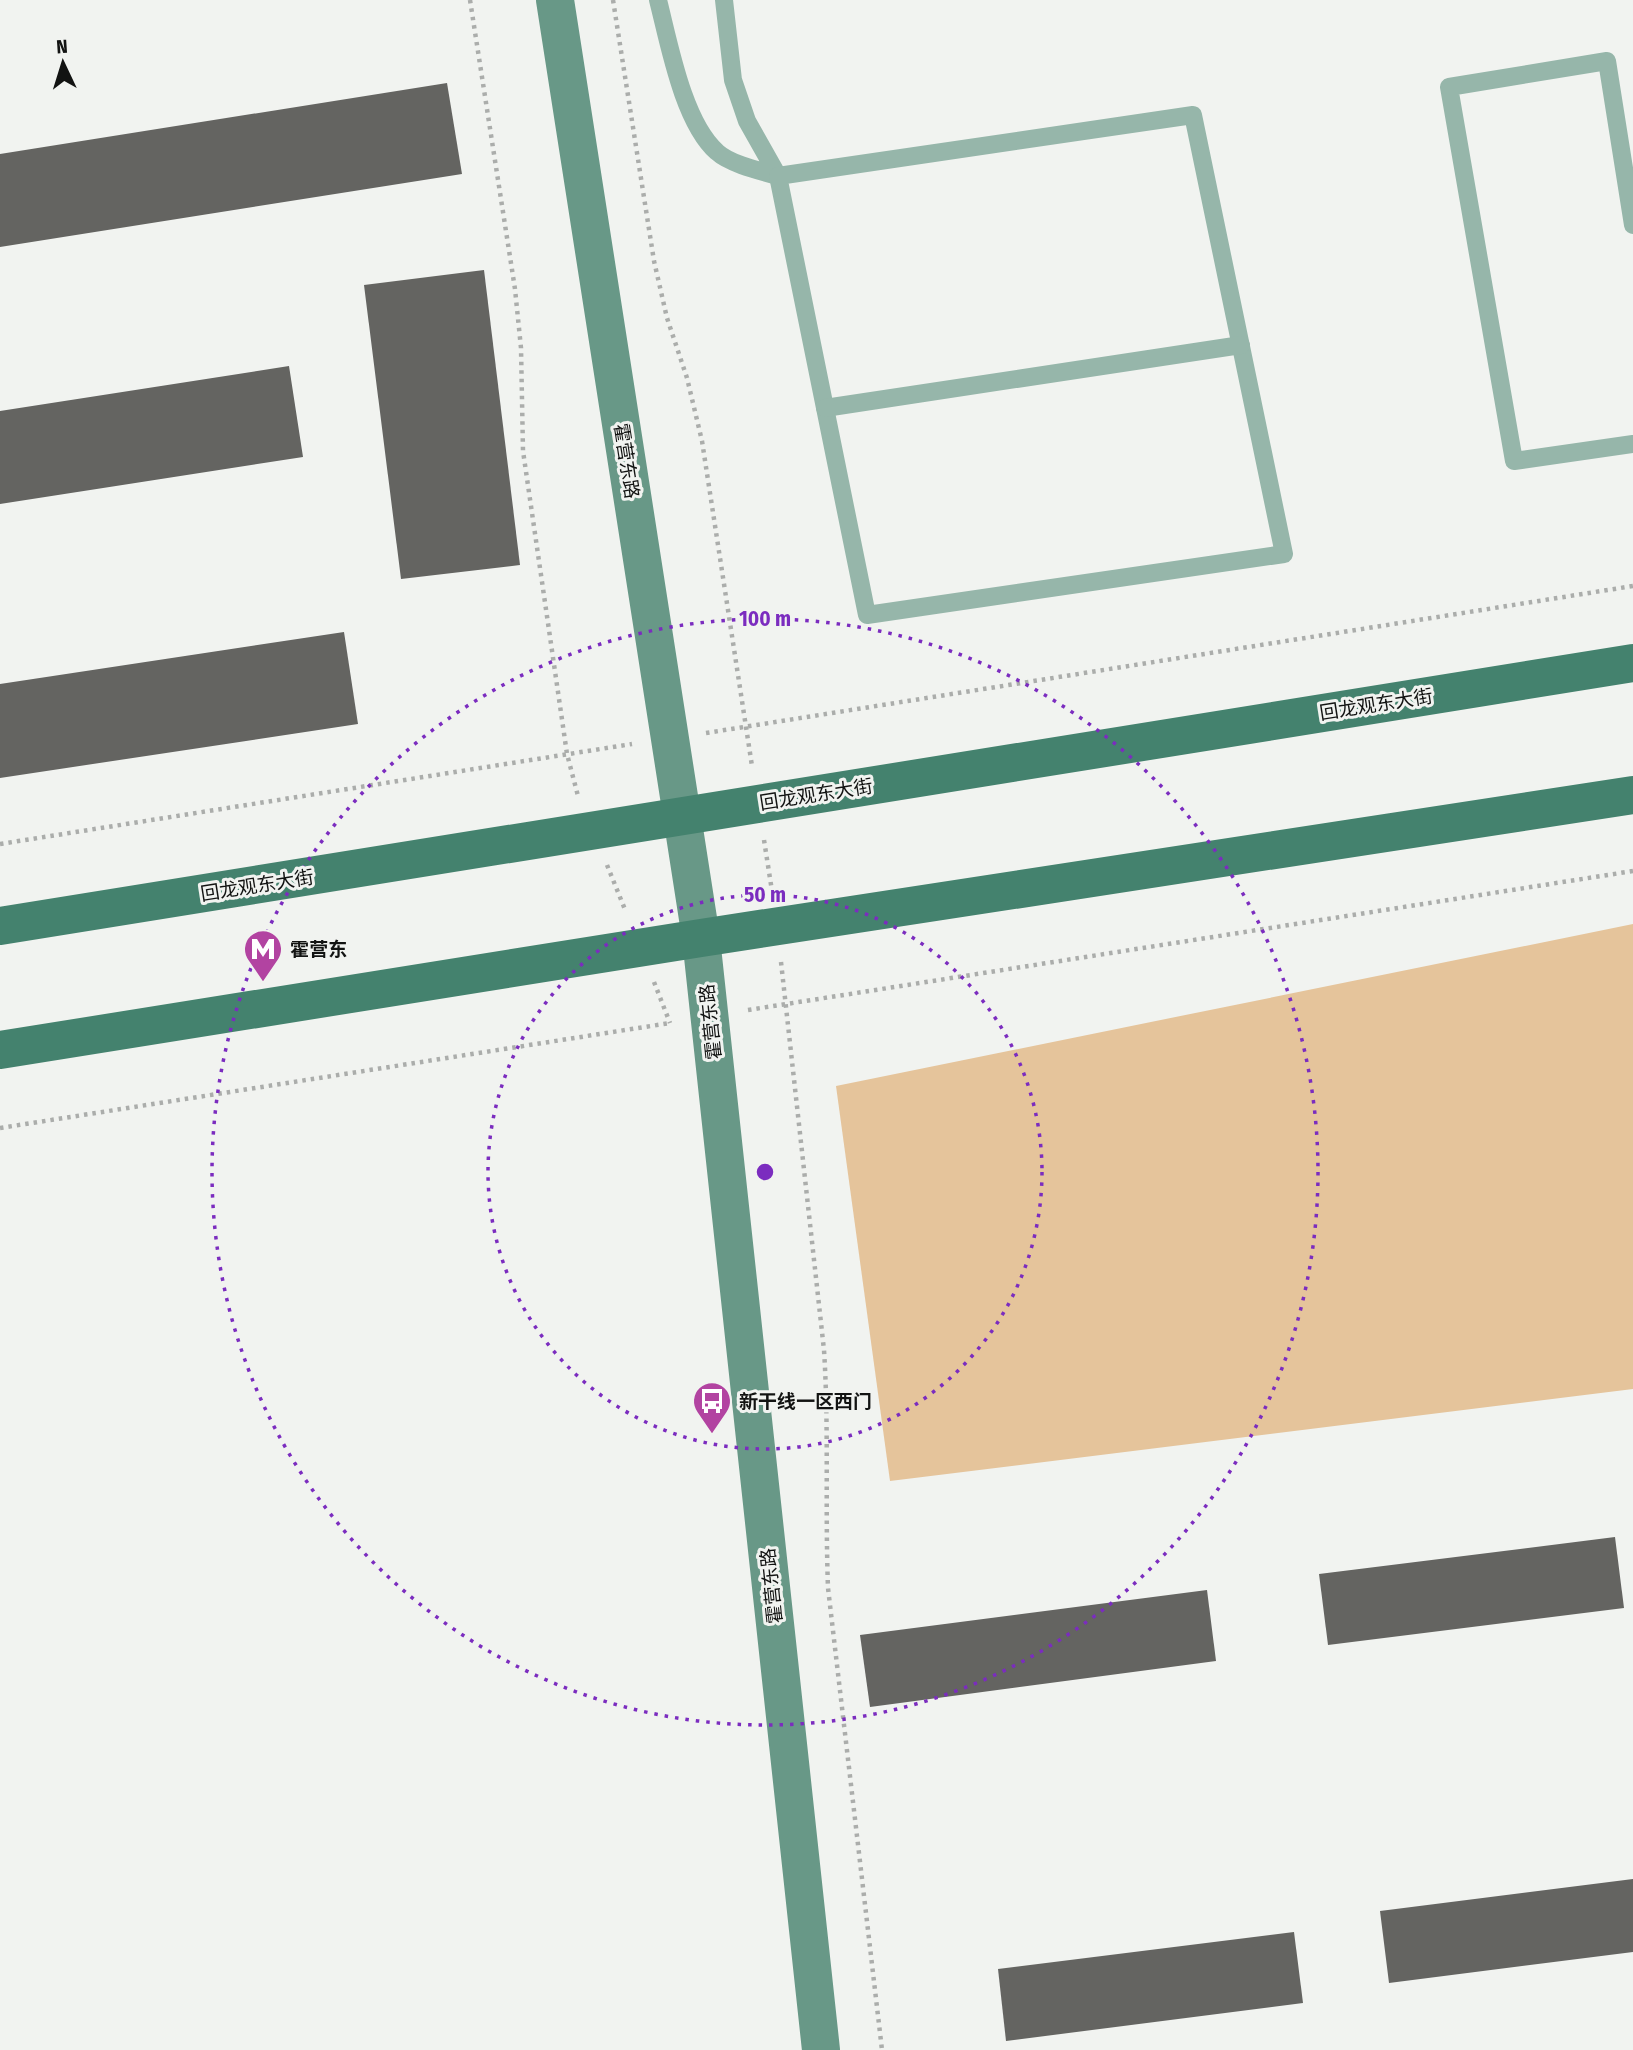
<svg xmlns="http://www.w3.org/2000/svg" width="1633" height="2050" font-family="'Fira Sans Condensed','Noto Sans SC',sans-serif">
  <rect width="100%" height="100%" fill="#f1f3f0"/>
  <!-- green -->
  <path fill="#e5c49b" d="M1633,924V1389L890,1481L836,1086Z"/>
  <!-- building -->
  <g fill="#646461">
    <path d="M447,83L462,174L0,247V154Z"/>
    <path d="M484,270L520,565L401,579L364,285Z"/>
    <path d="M289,366L303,457L0,504V411Z"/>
    <path d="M344,632L358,724L0,778V684Z"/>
    <path d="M1615,1537L1624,1608L1328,1645L1319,1574Z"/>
    <path d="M1207,1590L1216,1661L870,1707L860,1635Z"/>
    <path d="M1633,1879V1952L1389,1983L1380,1911Z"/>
    <path d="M1294,1932L1303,2003L1006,2041L998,1969Z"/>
  </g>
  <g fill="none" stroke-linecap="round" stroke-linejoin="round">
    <!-- path -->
    <g stroke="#abadab" stroke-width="4.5" stroke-dasharray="3.5 5" stroke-linecap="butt">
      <path d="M470,0L515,289L521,348L523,451L567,754L578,796"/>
      <path d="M613,0L654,261L667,318L687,378L702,441L752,766"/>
      <path d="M706,733L1633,586"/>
      <path d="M764,840L772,891"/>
      <path d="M0,844L632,744"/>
      <path d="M607,865L626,912"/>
      <path d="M781,962L824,1350C829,1429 825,1508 828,1588L882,2050"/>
      <path d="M654,982L670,1023"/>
      <path d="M748,1010L1633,871"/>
      <path d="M0,1128L670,1023"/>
    </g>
    <!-- lane -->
    <g stroke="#96b6aa" stroke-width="18">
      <path d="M658,0C669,43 683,122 717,152C730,164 760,171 778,176L747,121L733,80L724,0"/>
      <path d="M1193,115L1284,554L867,615L778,176Z"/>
      <path d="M1633,225L1607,61L1449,87L1514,461L1633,444"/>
      <path d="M825,408L1241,345"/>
    </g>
    <!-- secondary -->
    <path stroke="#689887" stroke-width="38" d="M555,0L701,938L821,2050"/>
    <!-- primary -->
    <g stroke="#44826e" stroke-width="38">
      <path d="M0,926L1633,663"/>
      <path d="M0,1050L701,938L1633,795"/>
    </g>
  </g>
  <!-- distance rings -->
  <g fill="none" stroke="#7b2cbf" stroke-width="3.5" stroke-dasharray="3.5 7">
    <circle cx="765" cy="1172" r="277"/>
    <circle cx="765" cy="1172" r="553"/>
  </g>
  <!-- icons -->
  <defs>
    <symbol id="metro-pin" viewBox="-11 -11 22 30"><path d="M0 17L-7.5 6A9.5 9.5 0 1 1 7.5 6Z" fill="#b243a1" stroke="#f1f3f0"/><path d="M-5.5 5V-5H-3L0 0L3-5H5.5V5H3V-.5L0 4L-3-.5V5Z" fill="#fff"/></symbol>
    <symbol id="bus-pin" viewBox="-11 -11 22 30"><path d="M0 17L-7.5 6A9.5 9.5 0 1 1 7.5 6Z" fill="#b243a1" stroke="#f1f3f0"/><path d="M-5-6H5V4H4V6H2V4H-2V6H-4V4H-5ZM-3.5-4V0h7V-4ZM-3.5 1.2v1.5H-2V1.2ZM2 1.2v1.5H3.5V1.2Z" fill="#fff"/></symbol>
  </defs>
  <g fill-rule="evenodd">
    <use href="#metro-pin" x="241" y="927" width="44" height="60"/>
    <use href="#bus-pin" x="690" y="1379" width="44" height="60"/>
  </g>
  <g text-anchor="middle" stroke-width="6" stroke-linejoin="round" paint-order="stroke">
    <!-- street labels -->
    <g font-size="19" fill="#121312" stroke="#f1f3f0">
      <text transform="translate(627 461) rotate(81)" y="7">霍营东路</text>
      <text transform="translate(1376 704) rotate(-9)" y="7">回龙观东大街</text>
      <text transform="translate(816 794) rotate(-9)" y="7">回龙观东大街</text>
      <text transform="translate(257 885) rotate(-9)" y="7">回龙观东大街</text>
      <text transform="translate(710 1022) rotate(-96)" y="7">霍营东路</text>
      <text transform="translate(771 1586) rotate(-96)" y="7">霍营东路</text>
    </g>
    <!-- poi labels -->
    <g font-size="19" font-weight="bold" fill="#121312" stroke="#f1f3f0" text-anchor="start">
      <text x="290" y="956">霍营东</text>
      <text x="739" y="1408">新干线一区西门</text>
    </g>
  </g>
  <circle cx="765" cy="1172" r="10" fill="#7b2cbf" stroke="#f1f3f0" stroke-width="3.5"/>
  <g font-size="21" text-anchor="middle" font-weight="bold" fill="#7b2cbf" stroke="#f1f3f0" stroke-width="6" stroke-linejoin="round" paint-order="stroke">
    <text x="765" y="626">100 m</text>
    <text x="765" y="902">50 m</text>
  </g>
  <!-- north arrow -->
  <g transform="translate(63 63) rotate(356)" stroke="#f1f3f0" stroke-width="5" paint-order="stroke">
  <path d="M0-5L12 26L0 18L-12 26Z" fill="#121312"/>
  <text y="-10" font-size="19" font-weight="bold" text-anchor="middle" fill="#121312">N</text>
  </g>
</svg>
